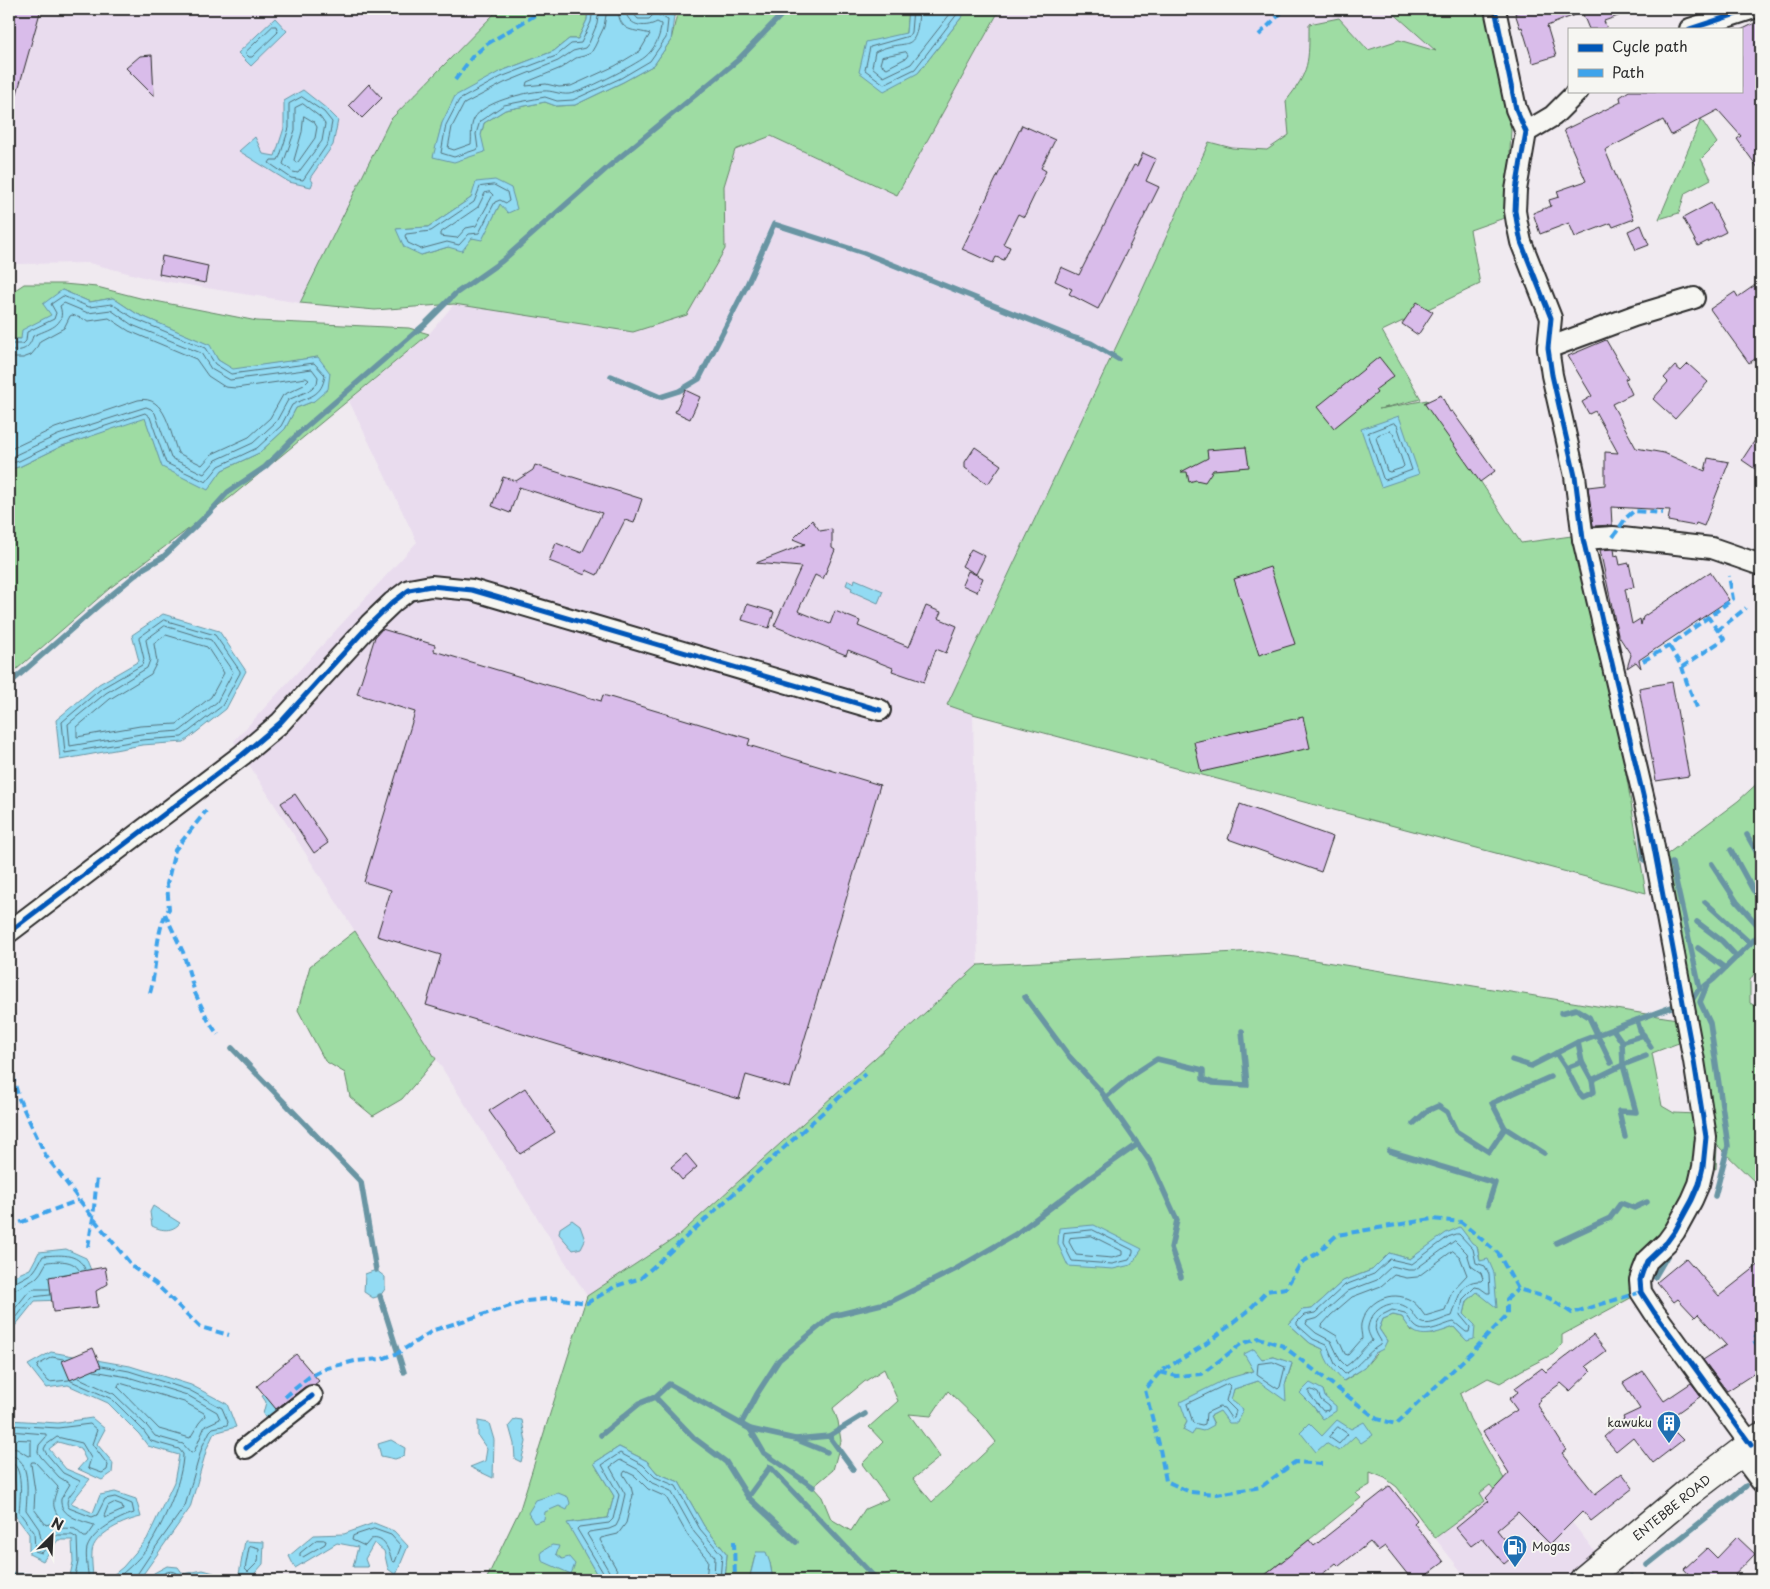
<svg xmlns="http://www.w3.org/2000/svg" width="1770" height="1589" font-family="'Playpen Sans',sans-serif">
  <rect width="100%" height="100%" fill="#f0eaf0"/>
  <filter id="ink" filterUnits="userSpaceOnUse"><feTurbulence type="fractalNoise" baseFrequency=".02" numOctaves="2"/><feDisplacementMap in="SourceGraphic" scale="10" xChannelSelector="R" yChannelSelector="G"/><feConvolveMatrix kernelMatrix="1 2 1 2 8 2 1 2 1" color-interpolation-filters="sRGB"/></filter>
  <g filter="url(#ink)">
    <!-- built -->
    <g fill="#e9dcee">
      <path d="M9,9H499L390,120L300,303L151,279L89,263L16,264L9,267Z"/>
      <path d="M1000,9H1389L1438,52L1399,40L1368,50L1339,18L1309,59L1300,83L1286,101L1289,135L1267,150L1232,148L1209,143L1174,223L947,705L973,714L978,965L678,1236L587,1296L234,741L417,542L349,401L429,334L454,304L500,310L725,249L724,186L735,150L771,136L897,195Z"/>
      <path d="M1529,1468L1597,1554L1568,1580H1468L1435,1538L1485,1501L1480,1493L1490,1485L1496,1492Z"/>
    </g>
    <!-- green -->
    <g fill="#9edca3" stroke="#648467" fill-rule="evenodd">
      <path d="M499,9H588L587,20L578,39H569L554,51L499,72L442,123L434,157L481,135L484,123L505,110L545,102L556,106L575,105L623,82L654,65L671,40L677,14L674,16L656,9H908L906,33L918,73L968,9H1000L897,195L771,136L735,150L724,186L725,249L687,315L633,332L454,304L375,310L300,303L390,120ZM511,188L500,204L482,239L472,238L448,247L421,255L397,229L428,227L471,198Z"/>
      <path d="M1389,9H1484L1511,129L1507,217L1470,230L1480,284L1382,331L1421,399L1379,409L1427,400L1521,543L1586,534L1646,893L973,714L947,705L1132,313L1209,142L1232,148L1267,150L1289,135L1286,101C1310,71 1309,62 1309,24L1339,18L1368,50L1399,40L1436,51Z"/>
      <path d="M1701,119L1717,143L1701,159L1711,179L1685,193L1679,213L1659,219Z"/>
      <path d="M24,284H63L97,287L140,298L257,321L409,328L429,334L231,497L110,588L9,676V470L21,466L62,446L145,417L162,466L208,489L222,470L259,453L285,429L296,408L314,401L318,357L233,370L218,360L209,345L137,314L113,298L90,302L62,290L55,317L21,339H9V294Z"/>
      <path d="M1761,780V963L1750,980V1003L1761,1009V1188L1717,1145L1716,1169L1709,1165L1682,945L1666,855L1738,801Z"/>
      <path d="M355,931L436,1059L402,1099L373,1116L350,1097L345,1073L325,1061L298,1010L310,966Z"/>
      <path d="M1258,951L1677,1019L1684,1041L1652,1053L1662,1106L1674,1113L1697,1114V1168L1638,1294L1562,1335V1345L1553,1354L1522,1370L1500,1383L1488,1378L1460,1394L1470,1419L1507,1484L1496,1492L1490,1485L1480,1493L1485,1501L1435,1538L1397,1487L1385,1478L1370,1472V1485L1356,1493L1361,1498L1259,1580H773L770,1563L756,1552L749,1580H725L727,1554L704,1526L679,1482L657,1473L647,1461L619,1447L594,1463L614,1496L608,1518L568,1523L600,1580H486L520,1509L587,1296L678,1236L978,965ZM1477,1246L1480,1261L1477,1292L1467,1301L1464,1314L1475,1325L1467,1341L1454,1327L1432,1334L1412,1331L1402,1317L1393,1315L1383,1319L1379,1329L1387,1341L1364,1368L1344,1381L1323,1349L1310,1343L1289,1324L1302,1310L1312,1309L1343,1281L1372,1270L1389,1253L1410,1259L1428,1247ZM1245,1354L1262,1359L1274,1357L1292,1364L1285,1385L1258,1381L1234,1389C1230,1403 1223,1410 1210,1416L1214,1424L1183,1430L1187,1422L1244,1373L1254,1371ZM884,1369L898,1401L869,1427L883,1442L862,1464L888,1499L865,1509L851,1531L831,1519L822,1497L813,1487L833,1470L841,1441L838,1421L833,1408L864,1382ZM1323,1390L1325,1397L1323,1419L1313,1406L1300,1393ZM948,1391L980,1422L996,1442L932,1502L913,1479L940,1457L909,1414L931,1416Z"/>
    </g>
    <!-- water -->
    <g fill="#92dbf3" stroke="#6995a3">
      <path d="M588,9H635L639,14H648L649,9H656L674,16L671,40L654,65L623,82L575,105L556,106L545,102L505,110L484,123L481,135L485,152L454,162L433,157L442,123L455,96L499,72L554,51L569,39H578L587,20Z"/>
      <path d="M908,9H968L918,73L884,91L859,72L866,42L906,33Z"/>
      <path d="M275,18L287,31L251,66L238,53Z"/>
      <path d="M303,90L327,109L338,120L333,145L310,178L313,182L311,187L289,182L239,151L255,137L263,154L275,156L284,128V101Z"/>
      <path d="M495,180L511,188L517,209L508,213L500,204L482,240L472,238L462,251L448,247L421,255L404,247L396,229L428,227L471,198L476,182Z"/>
      <path d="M62,290L90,302L113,298L137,314L210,345L218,360L233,369L318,357L330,373L328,389L314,401L296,408L285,429L259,453L222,470L208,490L162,467L145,418L62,446L21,466L9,470V339H21L22,330L51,315L43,304Z"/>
      <path d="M1399,416L1419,474L1381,487L1361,429Z"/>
      <path d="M855,579L883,591L878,603L851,591L852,588L846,585L848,580L854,583Z"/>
      <path d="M163,614L219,631L246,671L226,709L184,742L142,745L60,760L56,720L99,684L139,661L132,635Z"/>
      <path d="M153,1206L180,1223C172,1232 162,1231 152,1226L150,1212Z"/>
      <path d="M572,1220L580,1226L585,1240L581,1248L573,1250L559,1234L560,1228Z"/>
      <path d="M1094,1225L1142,1249L1131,1265L1113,1269L1068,1266L1058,1244L1059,1228Z"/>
      <path d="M1460,1227L1472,1243L1477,1246L1480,1261L1488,1259L1494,1273L1497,1308L1477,1292L1467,1301L1464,1314L1475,1325L1474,1339L1467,1341L1454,1327C1442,1331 1423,1340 1412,1330C1408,1327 1405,1321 1402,1317L1393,1315L1383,1319L1379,1329L1387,1341L1383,1349L1375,1353L1364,1368L1343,1381C1335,1372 1325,1362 1323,1349L1310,1343L1289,1324L1302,1310L1312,1309L1343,1281L1372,1270L1389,1253L1410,1259L1446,1233Z"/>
      <path d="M66,1249L86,1258L93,1275L61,1300L35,1301L15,1326L9,1329V1285L12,1277L30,1269L39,1252Z"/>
      <path d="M376,1270L385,1277V1289L380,1296L373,1298L364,1292L365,1274Z"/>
      <path d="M1254,1349L1262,1359L1274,1357L1292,1363L1285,1385L1286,1401L1258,1381L1234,1389L1231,1400L1243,1409L1238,1423H1229L1220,1411L1210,1416L1214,1425L1203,1431L1195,1429L1192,1435L1183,1430L1187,1422L1180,1402L1226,1379L1254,1371L1244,1354Z"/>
      <path d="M51,1352L130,1366L191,1385L227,1404L236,1427L214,1433L207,1448L190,1508L139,1580H107L123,1567L147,1539L174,1482L179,1455L148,1446L139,1434L108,1403L68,1385L46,1388L28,1365Z"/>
      <path d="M1310,1383L1323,1390L1325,1397L1336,1406V1411L1323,1419L1313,1406L1300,1393Z"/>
      <path d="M267,1393L278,1400L280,1413L270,1425L263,1414L266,1402L262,1396Z"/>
      <path d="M92,1418L105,1429L97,1444L113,1463L112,1473L102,1480L78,1469L86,1460L80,1448L58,1442L49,1449L66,1469L90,1479L71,1503L93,1513L100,1495L115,1492L136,1499L141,1517C126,1520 93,1534 92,1552C91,1561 93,1571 93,1580H9V1573L54,1575L69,1580L73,1562L72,1540H58L43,1561L29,1554V1534L14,1514L16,1491L13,1468L9,1466V1420L58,1423Z"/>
      <path d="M515,1419L522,1420L526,1442L521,1462L515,1459L514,1444L509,1426Z"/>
      <path d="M1337,1420L1351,1429L1364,1422L1373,1435L1361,1443L1355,1436L1339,1451L1326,1443L1316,1452L1300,1432L1309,1423L1322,1436Z"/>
      <path d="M478,1421L489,1423L494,1440L493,1478L470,1467L485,1461L487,1449L478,1436Z"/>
      <path d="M391,1440L405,1448L404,1456L395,1459L381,1456L378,1444Z"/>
      <path d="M619,1447L647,1461L657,1473L679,1482L704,1526L727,1554L725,1580H600L567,1523L608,1518L614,1496L594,1463Z"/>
      <path d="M558,1493L568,1497L570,1503L567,1510L559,1506L545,1512L544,1520L534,1523L528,1513L536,1500Z"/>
      <path d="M374,1523L394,1531L408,1546L396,1575L388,1569L384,1551L374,1543L365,1559L368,1567H353L358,1547L337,1543L295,1568L289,1556L314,1535L344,1534Z"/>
      <path d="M245,1541L264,1542L263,1564L249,1580H238Z"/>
      <path d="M552,1545L559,1546L556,1554L562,1559L569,1557L575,1564L571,1574L542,1561L541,1552Z"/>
      <path d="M756,1552H766L770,1563L773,1580H749Z"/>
      <path d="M167,1566L178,1567L183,1574L203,1570L214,1573L207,1580H150L154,1573Z"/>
    </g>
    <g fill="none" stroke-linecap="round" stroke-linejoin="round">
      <!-- shore -->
      <g stroke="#54717b" stroke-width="1">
        <path d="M593,9L591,22L581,43L571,44L556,56L501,77L459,100L446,125L441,153L454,157L478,149L476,134L480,121L504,105L545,97L557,101L573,100L621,78L650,61L666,38L668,20L655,13L649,19H638L633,13L632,9"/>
        <path d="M599,9L597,24L589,43L585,48L573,51L558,61L504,83L464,104L452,127L448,148L454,150L471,144C472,136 470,127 474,119C482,102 526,92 543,91C552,90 560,95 569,94C581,93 635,65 645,57C654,50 661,36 661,24L657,22C644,29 627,26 625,9"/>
        <path d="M607,9L604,27L595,46L591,53L584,56L576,58L561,68L527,82L526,86L546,84L559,87L571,86L615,66L640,51L650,34C635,29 619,34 618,9"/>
        <path d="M913,9L911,32L909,36L870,47L865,70L884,84L915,69L961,9"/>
        <path d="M919,9C917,59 906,36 875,52L872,67L884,77L911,64L954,9"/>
        <path d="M273,26H276L278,32L252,57H249L246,54V52Z"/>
        <path d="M906,52L908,55L906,58L887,68L880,64L882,57Z"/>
        <path d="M302,97L324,112L332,122L328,143L303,180L291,178L269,163L271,160H278L280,156L289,128V104Z"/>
        <path d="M303,104L320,117L325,124L322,141L298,173L293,172L283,164L295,130V108Z"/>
        <path d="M304,116L314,122L317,127L315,138L298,162L296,163L294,160L302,132Z"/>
        <path d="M494,185L507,192L509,201L506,203L500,200L495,202L479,233L469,234L459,245L447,242L421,249L408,243L405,236L406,234L431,231L474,202L480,187Z"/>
        <path d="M490,192L493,195L476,226L466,228L457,238L440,236V233L478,207L485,193Z"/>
        <path d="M9,344H23L26,341L27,332L54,319L56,313L51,304L63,296L89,307L112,304L135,319L205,348L215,364L231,374L314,363L325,375C322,397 309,396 292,405L281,426L257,448L219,466L206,482L166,463L150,417L145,413L60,441L19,461L9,464"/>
        <path d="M9,351C22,351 29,350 33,336C48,329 67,326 60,306L64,303L88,313L111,310L132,325L201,353L211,369L230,380L312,369L318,377L317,384L308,391L288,400L276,422L253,443L216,460L204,474L171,458L155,413L151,409L146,407L58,435L9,458"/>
        <path d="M9,358H23L31,355L36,349L40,341L64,328L70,316L72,315L89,321L109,318L129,331L196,359L208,376L225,387L236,388L306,378L309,380L304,385L283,395L270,418L249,437L212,454L202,465L178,453C170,434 166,394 138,400L55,428L9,450"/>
        <path d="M1394,423L1397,425L1412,470L1385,480L1383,478L1368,433Z"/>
        <path d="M1390,431L1393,433L1404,466L1402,468L1390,472L1387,471L1376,438L1378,435Z"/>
        <path d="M164,620L215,635L240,671V673L222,706L182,737L142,740L65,753L62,722L102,688L142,665L144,659L139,638Z"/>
        <path d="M165,626L211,640L233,672L217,702L180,731L141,734L70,746L68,724L106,693L147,668L150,660L146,640Z"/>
        <path d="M166,635L207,647L224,673L211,697L177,724L140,726L77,737V727L110,699L151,674L157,662L154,644Z"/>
        <path d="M1093,1230L1133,1250V1253L1129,1260L1112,1264L1072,1261L1063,1243L1064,1233Z"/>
        <path d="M1457,1234H1459L1473,1249L1476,1263L1485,1266L1489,1274L1490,1293H1487L1480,1288L1475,1287L1463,1299L1460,1315L1470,1327L1469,1332H1466L1454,1322C1443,1324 1425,1336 1415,1326C1411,1322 1408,1317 1405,1313L1392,1310L1380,1316C1373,1327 1374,1330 1381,1341L1380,1345C1366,1353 1360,1366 1345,1374L1335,1364L1327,1345L1313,1339L1297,1325V1322L1304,1315L1315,1313L1345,1285L1374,1274L1390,1259L1412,1264L1448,1237Z"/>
        <path d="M1092,1236L1122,1251V1255L1112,1258L1076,1255L1069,1242L1070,1238Z"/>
        <path d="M1455,1241L1467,1253L1471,1266L1481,1273L1483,1279L1481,1281C1459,1280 1458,1301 1452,1316C1443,1318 1431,1326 1422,1323C1416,1321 1414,1312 1409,1309C1393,1296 1371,1309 1368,1327C1367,1332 1371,1337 1372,1341C1362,1348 1357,1359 1346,1366L1340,1360L1331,1341L1316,1333L1306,1324L1307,1321L1318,1318L1348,1291L1377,1280L1392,1266L1408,1270H1414Z"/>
        <path d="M1453,1251L1460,1257L1467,1275L1452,1291L1445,1310L1425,1316C1421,1311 1418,1305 1412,1301C1391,1288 1366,1302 1361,1324C1360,1329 1362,1334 1362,1339L1348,1355L1345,1354L1337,1336L1322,1327V1325L1331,1315L1352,1297L1381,1286L1394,1275L1407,1278L1417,1277Z"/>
        <path d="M9,1285C12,1284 32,1274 34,1271C38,1266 40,1261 43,1256C59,1255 78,1252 85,1269"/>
        <path d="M9,1291C14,1291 34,1281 38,1276C42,1272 44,1266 47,1262C58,1261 73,1259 79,1270"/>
        <path d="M9,1316L29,1291L34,1289H49"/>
        <path d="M9,1324L13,1322L32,1297L50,1295"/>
        <path d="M63,1359L52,1357L38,1365L37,1368L49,1382L69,1380"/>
        <path d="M1273,1362L1285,1367L1280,1387L1278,1389L1257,1375L1258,1364Z"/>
        <path d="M102,1366L129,1371L189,1390L222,1408L228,1422L227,1425L213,1428L210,1431L202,1447L185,1506L150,1555L136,1576L135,1580"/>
        <path d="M79,1378L114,1394L147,1426L155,1436L183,1444L191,1453L194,1452L205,1426L220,1419L217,1412L187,1395L128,1377L94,1371"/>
        <path d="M71,1381L112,1399L143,1430L151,1441L179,1449L183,1454C183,1479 165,1519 152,1541C144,1555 128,1569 115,1580"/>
        <path d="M120,1383L184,1402L204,1413L205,1416L199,1423L190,1438L159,1429L118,1387Z"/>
        <path d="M1228,1384L1230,1386L1226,1401L1236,1411L1234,1417L1231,1418L1224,1408L1219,1407L1206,1413L1205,1424L1202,1425L1193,1423L1187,1404Z"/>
        <path d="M1312,1390L1318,1393L1321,1400L1329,1406V1410L1323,1411L1309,1394V1391Z"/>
        <path d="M9,1425L58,1428L90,1424L97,1430L92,1444L108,1465L107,1470L102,1473L88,1468L91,1458L82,1443L57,1437L46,1445L44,1449L46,1453L63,1473L80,1481C77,1490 62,1498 69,1508L92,1517L97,1515L105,1499L115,1497L132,1504L134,1513C118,1518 93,1531 87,1548C85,1555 88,1573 89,1580"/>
        <path d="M1338,1427L1348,1434L1339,1444L1329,1437Z"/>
        <path d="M9,1431L46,1434V1437L39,1445L38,1452L41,1457L59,1477L70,1484L61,1499C59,1516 82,1521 94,1525V1527L87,1537H84L75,1529C60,1527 54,1528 44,1540L41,1539L39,1529L26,1510C27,1494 32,1457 9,1455"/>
        <path d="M9,1439L31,1440V1455L28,1456L17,1449L9,1448"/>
        <path d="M9,1462C25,1464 20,1500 19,1512L34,1532L35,1551L42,1553L57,1535H72L77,1538L78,1562L74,1580"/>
        <path d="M32,1462H35L58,1487C54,1499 50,1506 60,1518L59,1521L46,1525L34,1509L35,1491L31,1464Z"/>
        <path d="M114,1503L122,1506L123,1510L105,1518L104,1516L108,1506Z"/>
        <path d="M374,1529L391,1535L401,1546L395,1562L392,1561C389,1550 384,1536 371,1539L365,1546L352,1540L353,1536Z"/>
        <path d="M324,1540L326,1541L325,1544L303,1557L300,1556V1553L316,1540Z"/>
        <path d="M252,1546L259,1548L258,1562L248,1572L245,1569L249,1548Z"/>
        <path d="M156,1580C160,1575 169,1568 176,1573C179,1574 180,1577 183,1579L202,1576L204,1580"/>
        <path d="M605,1580V1576L577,1529L579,1527L609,1523L613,1519L619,1495L602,1465L620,1453L643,1465L655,1477L676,1486L700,1529L722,1555L720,1580"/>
        <path d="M611,1580L610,1573L587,1534L589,1532L609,1529L616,1526L619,1520L625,1494L610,1467L620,1460L639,1470L652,1483L671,1491L694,1532L715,1557L714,1580"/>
        <path d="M619,1580L617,1570L600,1540L601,1538L618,1534L626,1523L633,1495L631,1487L623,1474L625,1471L635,1476L648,1489L666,1497L688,1536L708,1560L706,1580"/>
      </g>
      <!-- stream -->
      <g stroke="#6995a3" stroke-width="5.5">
        <path d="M611,376L660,397L679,391L699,379L746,287L774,224L864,253L1072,337L1091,343L1118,359"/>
        <path d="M9,684L98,606L144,568L163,557L209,513L228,492L265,467L299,433L425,324L455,294L502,261L614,162L738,60L787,9"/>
        <path d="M1641,830L1644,860"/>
        <path d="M1747,835L1761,860"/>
        <path d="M1731,850L1753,890L1761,898"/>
        <path d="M1672,863L1700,989"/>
        <path d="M1712,864L1737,902L1761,929"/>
        <path d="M1705,902L1750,943"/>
        <path d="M1697,922L1722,941L1737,957"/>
        <path d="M1698,948L1725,968"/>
        <path d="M1707,985L1700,1002L1710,1023L1728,1146L1715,1196"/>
        <path d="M1705,986L1714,979L1761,933"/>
        <path d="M1025,997L1068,1055L1100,1090L1151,1163L1177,1220L1171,1248L1181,1277"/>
        <path d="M1693,1006L1692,1000L1697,992"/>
        <path d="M1561,1013L1576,1009L1589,1017L1611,1063"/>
        <path d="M1637,1020L1640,1030L1651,1047"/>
        <path d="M1613,1029L1622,1042L1644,1035"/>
        <path d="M1578,1042L1582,1062L1592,1080"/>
        <path d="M1622,1042L1623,1065L1646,1056"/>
        <path d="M232,1048L361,1182L376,1270"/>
        <path d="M1556,1053L1566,1068L1578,1091L1583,1097L1594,1092L1592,1080L1623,1065L1636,1112L1619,1111L1625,1137"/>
        <path d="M1512,1060L1531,1066L1578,1042L1674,1006L1676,1012"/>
        <path d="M1566,1068L1582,1062"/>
        <path d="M1105,1098L1134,1074L1157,1059L1203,1070V1079L1213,1083L1247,1085L1242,1031"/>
        <path d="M1413,1124L1427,1111L1438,1106L1447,1112L1456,1131L1489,1152L1505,1128"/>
        <path d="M1389,1151L1495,1183L1488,1205"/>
        <path d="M1544,1153L1505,1128L1492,1103L1550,1077"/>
        <path d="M1556,1243L1610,1218L1621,1203L1634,1208L1647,1202"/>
        <path d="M1655,1277L1670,1251"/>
        <path d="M380,1296L404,1372"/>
        <path d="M655,1397L694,1438L726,1462L748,1497L796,1542"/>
        <path d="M741,1424L757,1394L779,1360L832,1316L890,1302L956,1269L1016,1234L1091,1177L1138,1144"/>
        <path d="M750,1429L764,1453L813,1487"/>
        <path d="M601,1435L640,1403L655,1397L669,1384L750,1429L795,1439L827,1452"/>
        <path d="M829,1436L853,1469"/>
        <path d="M796,1439L829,1436L865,1414"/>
        <path d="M748,1497L770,1467L877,1580"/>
        <path d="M1647,1565L1746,1486"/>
        <path d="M1627,1580L1631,1577"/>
      </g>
    </g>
    <!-- building -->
    <g fill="#d9bcea" stroke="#2b2b2b">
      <path d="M9,9H41L13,108L9,107Z"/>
      <path d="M1526,9H1631L1632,11L1604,21L1607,29H1589L1582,12L1547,26L1556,56L1533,63L1522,27L1520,28L1515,13Z"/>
      <path d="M1761,20V172L1737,139L1741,136L1718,110L1671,135L1663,120L1605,150L1634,219L1613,227L1611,223L1575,237L1569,223L1540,234L1533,213L1551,206L1549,200L1559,197L1557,191L1586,181L1564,130L1621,102L1620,97L1629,91H1741V30Z"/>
      <path d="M152,55L154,96L126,68L140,56Z"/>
      <path d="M369,84L382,98L362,118L349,105Z"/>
      <path d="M1022,125L1055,140L1041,168L1046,171L1024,217L1018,214L1003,244L1010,247L1004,260L996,257L993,263L962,249Z"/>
      <path d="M1143,153L1156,159L1146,181L1159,187L1098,309L1069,294L1072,289L1055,281L1061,267L1079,275L1134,165L1137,166Z"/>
      <path d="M1711,203L1726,232L1698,246L1683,218Z"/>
      <path d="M1641,225L1649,245L1636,250L1628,231Z"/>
      <path d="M162,256L208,266L205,283L159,274Z"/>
      <path d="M1761,281V355L1749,363L1710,309L1735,292L1738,297Z"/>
      <path d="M1417,302L1433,312L1418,335L1402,324Z"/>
      <path d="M1606,340L1628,378L1625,379L1632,394L1612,404L1636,448L1664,453L1705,471L1708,458L1729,462L1704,526L1696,523L1695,526L1668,521L1670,510L1611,507L1612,525L1593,526L1588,487L1605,485V452L1618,453L1595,411L1589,414L1582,402L1592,396L1568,356Z"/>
      <path d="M1379,357L1394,376L1375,390L1377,393L1334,428L1317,407Z"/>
      <path d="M1688,364L1708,382L1675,419L1653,399L1668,382L1664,378L1675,366L1681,371Z"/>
      <path d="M685,390L700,397L690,419L675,412Z"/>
      <path d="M1441,395L1450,412L1452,411L1495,471L1480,482L1424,403Z"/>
      <path d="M1761,431V473L1742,460Z"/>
      <path d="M975,447L1001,465L988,484L965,468V462Z"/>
      <path d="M1246,447L1249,467L1213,470L1205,482L1196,480L1189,482L1187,472H1181L1208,458L1207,450Z"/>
      <path d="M535,465L642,499L634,523L625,520L597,575L586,570L585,575L549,561L556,543L582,553L602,513L519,487L510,513L492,506L503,477L516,481L533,470Z"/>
      <path d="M812,520L820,531L832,529V548L835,550L823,579L815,575L798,611L830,624L835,611L860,621L858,626L909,647L926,606L941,612L938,618L957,626L946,653L936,649L924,682L892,671L893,668L848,650L846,655L774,626L801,567L756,563L805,544L793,539Z"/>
      <path d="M971,549L985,556L976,574L962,566Z"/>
      <path d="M1614,549L1615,556L1618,555L1620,565L1629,563L1634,587L1625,589L1632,624L1640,619L1641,625L1643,617L1710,572L1729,600L1639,660L1641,668L1636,662L1627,668L1631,655L1618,635L1600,550Z"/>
      <path d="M1270,567L1295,644L1259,655L1234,579Z"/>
      <path d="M968,571L983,578L977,592L962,585Z"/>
      <path d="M747,604L774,612L769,628L742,620Z"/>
      <path d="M382,629L435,645L434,651L601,701L603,695L750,739L748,745L880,785L790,1088L746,1075L739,1099L426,1005L441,955L377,936L391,890L364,882L415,712L357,694L375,637Z"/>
      <path d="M1672,682L1689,776L1656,781L1639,688Z"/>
      <path d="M1303,717L1310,748L1201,772L1194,742Z"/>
      <path d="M295,794L328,843L314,853L281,803Z"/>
      <path d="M1240,804L1333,837L1321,872L1228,839Z"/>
      <path d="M525,1088L555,1132L520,1154L489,1111Z"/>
      <path d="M686,1154L697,1167L682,1180L671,1167Z"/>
      <path d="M1686,1258L1719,1296L1761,1263V1369L1727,1391L1703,1360L1726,1345L1698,1314L1695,1317L1678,1299L1674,1302L1657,1282Z"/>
      <path d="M105,1267L108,1284L96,1291L98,1307L53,1312L49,1277Z"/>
      <path d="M1593,1335L1606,1351L1586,1366L1591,1371L1570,1391L1561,1383L1539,1399L1541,1401L1537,1404L1566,1450L1562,1453L1595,1494L1622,1473L1633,1488L1591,1521L1583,1511L1550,1544L1518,1512L1497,1530L1516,1554L1504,1564L1482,1538L1471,1546L1456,1528L1489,1501L1486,1498L1509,1473L1483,1432L1517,1410L1509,1399L1518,1392L1515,1388L1542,1368L1546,1372Z"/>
      <path d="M93,1348L101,1367L70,1380L62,1361Z"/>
      <path d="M296,1354L319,1381L314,1385L305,1387L276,1409L257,1386Z"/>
      <path d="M1643,1371L1664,1401L1691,1383L1701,1396L1667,1420L1673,1427L1671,1428L1683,1440L1653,1463L1633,1437L1616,1451L1604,1437L1624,1419L1623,1417L1640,1409L1623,1383Z"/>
      <path d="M1390,1486L1417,1520L1414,1523L1444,1562L1420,1580H1412L1385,1546L1378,1551L1370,1542L1339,1566L1336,1563L1315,1580H1259L1309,1540L1314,1546Z"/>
      <path d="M1737,1537L1755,1554L1730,1580H1694L1684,1569L1707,1548L1717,1558Z"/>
    </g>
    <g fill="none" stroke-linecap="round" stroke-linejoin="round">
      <defs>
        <g id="street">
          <path d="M1495,9L1516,109L1526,132L1516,190L1515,211L1517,223L1521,242L1551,318L1548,348L1552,375L1575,476L1583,539L1649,821L1694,1061L1706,1137L1703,1167L1699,1184L1692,1200L1675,1231L1667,1242L1647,1261L1643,1271L1640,1280L1641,1292L1654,1312L1751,1445"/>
          <path d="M1690,29L1751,9"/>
          <path d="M1526,132L1553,116L1578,91"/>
          <path d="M1548,348L1634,316L1694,298"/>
          <path d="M1583,539L1613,537L1712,548L1761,565"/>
          <path d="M9,932L242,755L280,723L370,624L393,602L409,590L431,586L472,590L880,710"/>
          <path d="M246,1448L312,1396"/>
          <path d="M1740,1453L1761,1481"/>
        </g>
        <path id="primary" d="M1584,1580L1689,1492L1761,1437"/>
      </defs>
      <!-- street casing -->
      <use href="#street" stroke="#2b2b2b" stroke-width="24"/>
      <!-- primary casing -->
      <use href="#primary" stroke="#2b2b2b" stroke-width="31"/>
      <!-- street -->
      <use href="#street" stroke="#f6f6f2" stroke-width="20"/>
      <!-- primary -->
      <use href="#primary" stroke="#f6f6f2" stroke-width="28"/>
      <!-- quiet -->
      <g stroke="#3ea3eb" stroke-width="4" stroke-dasharray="8 4" stroke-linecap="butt">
        <path d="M1259,35L1285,9"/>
        <path d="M455,80L472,57L487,44L545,9"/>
        <path d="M1613,537L1626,518L1634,511L1663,513"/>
        <path d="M1717,631L1746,608"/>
        <path d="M1669,646L1682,667L1687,683L1698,710"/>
        <path d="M1643,661L1669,646L1733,599L1729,576"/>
        <path d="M1682,667L1724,639L1708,617"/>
        <path d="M165,914L183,952L195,993L208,1020L218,1035"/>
        <path d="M150,993C157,970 155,927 169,909L167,884L175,850L206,811"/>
        <path d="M9,1063L19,1099L46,1156L93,1218L134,1268L155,1283L200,1327L229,1335"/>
        <path d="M9,1227L79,1200"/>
        <path d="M88,1247L93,1218L97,1177"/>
        <path d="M1761,1332L1756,1336L1754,1340L1761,1352"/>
        <path d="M1160,1372L1176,1376L1202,1374L1241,1344L1259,1338L1283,1346L1377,1419L1396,1424L1471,1353L1507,1315V1299L1518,1289"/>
        <path d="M1756,1387L1758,1381L1761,1379"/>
        <path d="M285,1397L309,1377L327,1368L355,1361L382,1359L398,1353L434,1330L526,1301L556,1298L587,1303L616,1286L641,1278L865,1074"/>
        <path d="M1322,1464L1295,1462L1261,1487L1217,1494L1190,1492L1166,1481L1159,1444L1145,1390L1160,1372L1206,1344L1247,1312L1267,1291L1286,1288L1301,1263L1316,1254L1337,1235L1432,1219L1461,1222L1498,1253L1518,1289L1549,1298L1572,1313L1641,1292"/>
        <path d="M734,1541L735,1580"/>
      </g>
      <defs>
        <g id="cycleway">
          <path d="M1495,9L1516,109L1526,132L1516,190L1515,211L1517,223L1521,242L1551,318L1548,348L1552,375L1575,476L1583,539L1649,821L1694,1061L1706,1137L1703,1167L1699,1184L1692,1200L1675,1231L1667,1242L1647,1261L1643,1271L1640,1280L1641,1292L1654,1312L1751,1445"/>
          <path d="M1690,29L1751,9"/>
          <path d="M9,932L242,755L280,723L370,624L393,602L409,590L431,586L472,590L880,710"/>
          <path d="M246,1448L312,1396"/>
        </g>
      </defs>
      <!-- cycleway casing -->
      <use href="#cycleway" stroke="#f6f6f2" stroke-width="8"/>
      <!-- cycleway -->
      <use href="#cycleway" stroke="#0057b8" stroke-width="5"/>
    </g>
  </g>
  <!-- icons -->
  <defs>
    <symbol id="building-pin" viewBox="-11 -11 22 30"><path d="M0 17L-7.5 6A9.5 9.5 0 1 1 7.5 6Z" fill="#1f6fb2" stroke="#f6f6f2"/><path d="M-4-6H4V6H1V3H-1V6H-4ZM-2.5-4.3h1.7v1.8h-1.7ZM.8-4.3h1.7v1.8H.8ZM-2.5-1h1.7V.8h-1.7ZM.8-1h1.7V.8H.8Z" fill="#fff"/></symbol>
    <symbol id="fuel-pin" viewBox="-11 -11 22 30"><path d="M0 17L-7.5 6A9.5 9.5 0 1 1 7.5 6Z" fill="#1f6fb2" stroke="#f6f6f2"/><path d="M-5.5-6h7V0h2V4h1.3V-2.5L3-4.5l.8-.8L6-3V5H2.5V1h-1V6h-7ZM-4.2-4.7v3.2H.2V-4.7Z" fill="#fff"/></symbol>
  </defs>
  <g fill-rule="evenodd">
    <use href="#building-pin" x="1655" y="1409" width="28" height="38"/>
    <use href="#fuel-pin" x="1501" y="1533" width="28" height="38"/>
  </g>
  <g text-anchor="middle" stroke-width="4" stroke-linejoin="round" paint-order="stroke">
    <!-- poi labels -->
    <g font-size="12" fill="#2b2b2b" stroke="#f6f6f2" text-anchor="end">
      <text x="1652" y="1427">kawuku</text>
      <text x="1532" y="1551" text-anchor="start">Mogas</text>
    </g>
    <!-- street labels -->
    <g font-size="12" fill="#2b2b2b" stroke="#f6f6f2">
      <text transform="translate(1672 1508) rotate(-39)" y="4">ENTEBBE ROAD</text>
    </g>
  </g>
  <!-- margin -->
  <rect width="1770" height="1589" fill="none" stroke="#f6f6f2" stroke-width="30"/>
  <rect x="15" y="15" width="1740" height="1559" fill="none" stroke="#2b2b2b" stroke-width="2" filter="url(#ink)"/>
  <!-- legend -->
  <rect x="1568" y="28" width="175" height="65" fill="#f6f6f2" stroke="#a5a5a2"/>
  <rect x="1578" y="44" width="25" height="8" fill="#0057b8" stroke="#a5a5a2"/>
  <text x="1612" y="52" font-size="15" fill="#2b2b2b">Cycle path</text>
  <rect x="1578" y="69" width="25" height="8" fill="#3ea3eb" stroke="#a5a5a2"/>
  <text x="1612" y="78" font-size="15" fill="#2b2b2b">Path</text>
  <!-- north arrow -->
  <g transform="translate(52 1536) rotate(24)" stroke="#f6f6f2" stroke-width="4" paint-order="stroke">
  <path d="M0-4L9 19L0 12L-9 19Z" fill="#2b2b2b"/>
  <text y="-8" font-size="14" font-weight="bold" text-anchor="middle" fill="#2b2b2b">N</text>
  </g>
</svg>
